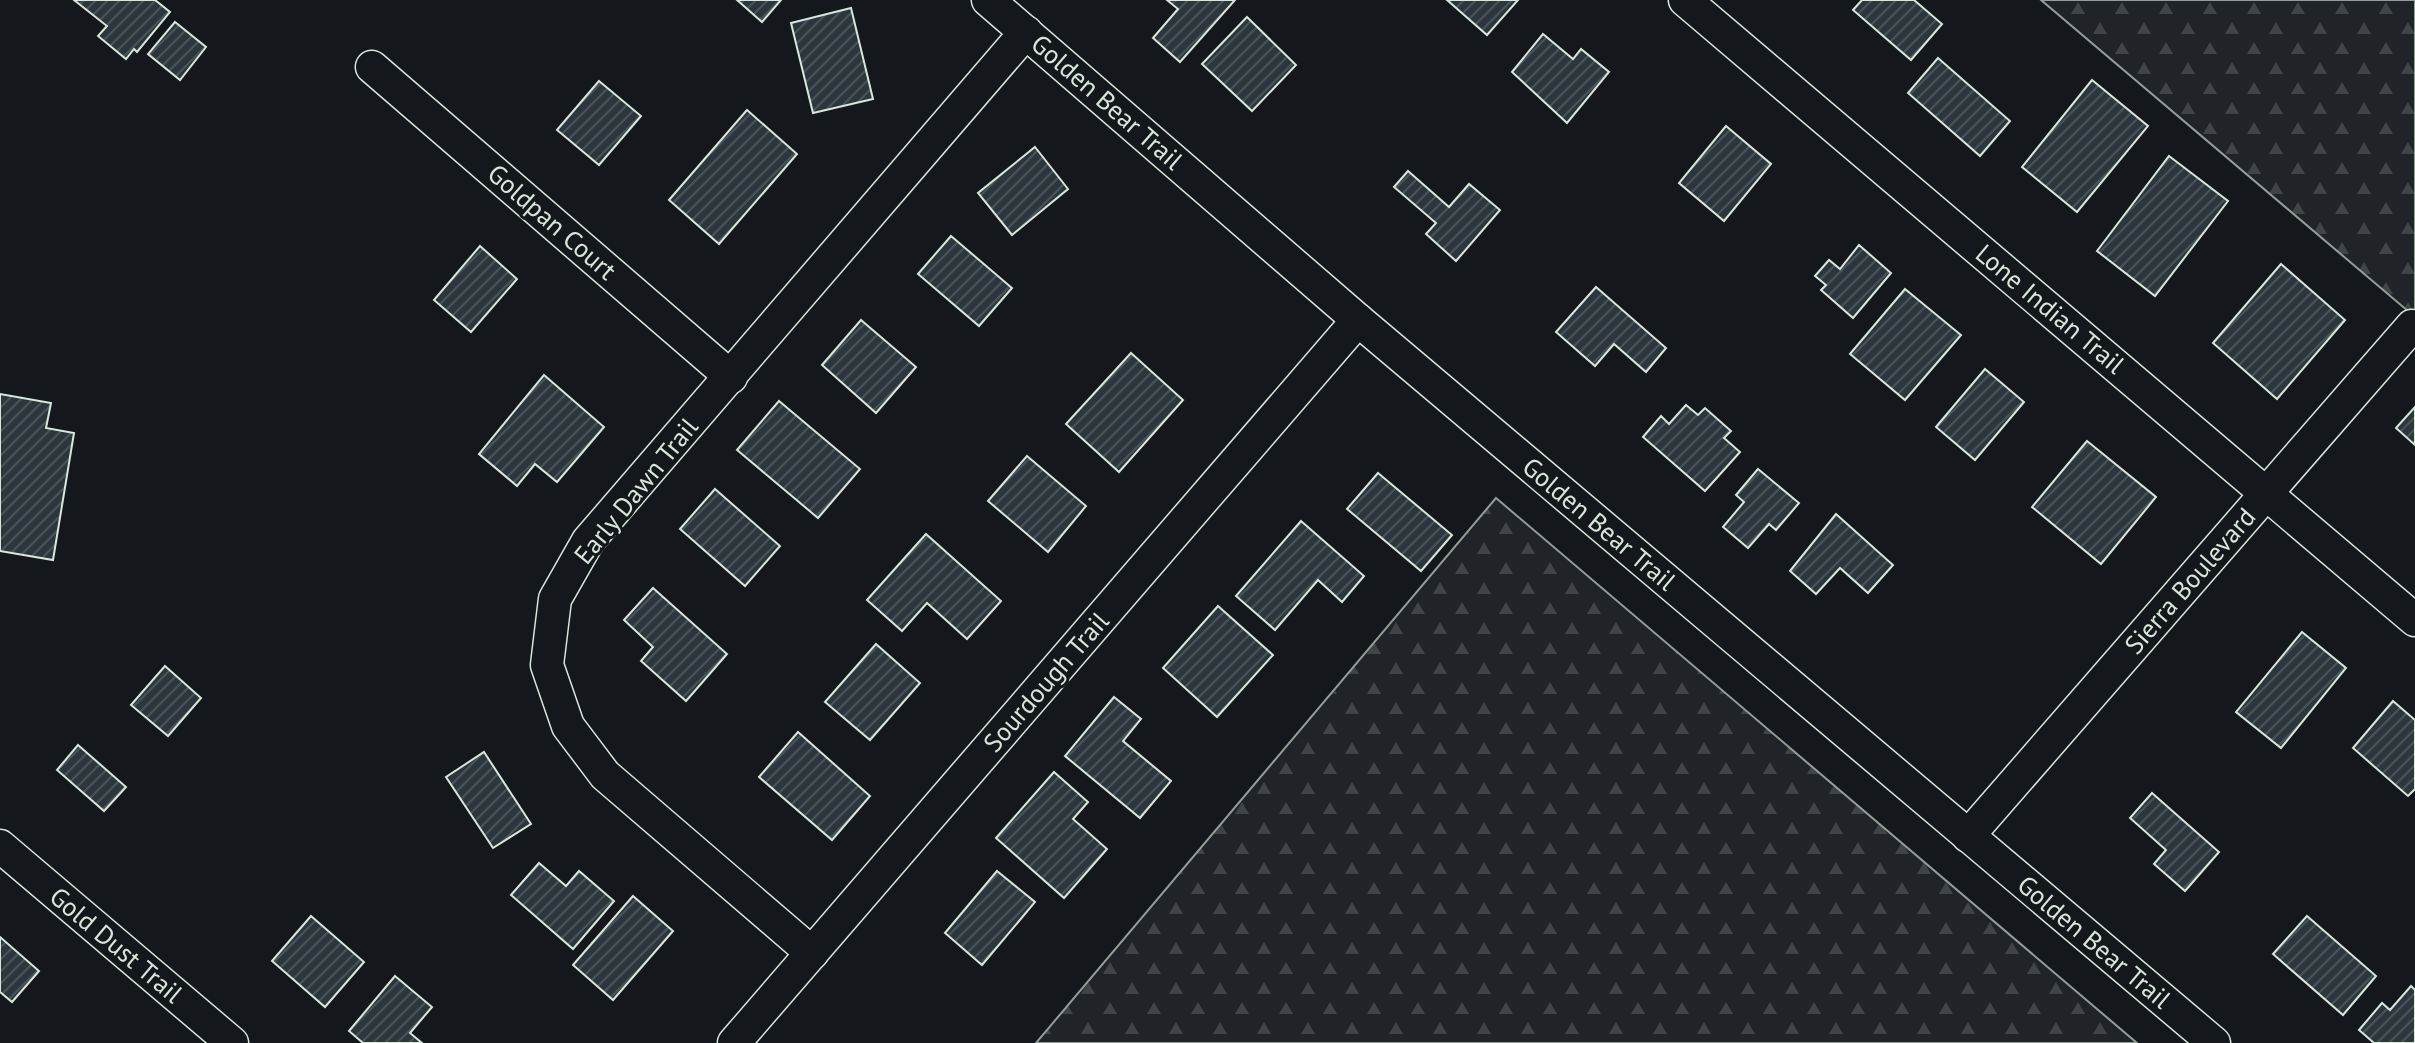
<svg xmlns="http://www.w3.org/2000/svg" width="2415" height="1043" font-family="'PT Sans',sans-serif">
  <defs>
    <pattern id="forest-firs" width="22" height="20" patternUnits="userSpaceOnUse" patternTransform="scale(2)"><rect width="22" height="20" fill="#202428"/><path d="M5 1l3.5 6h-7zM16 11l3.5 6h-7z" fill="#404447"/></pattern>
    <pattern id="building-hatch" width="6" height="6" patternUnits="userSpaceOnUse" patternTransform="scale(2)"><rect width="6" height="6" fill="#2c363c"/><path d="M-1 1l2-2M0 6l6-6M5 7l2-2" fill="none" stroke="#4a5358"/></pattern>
  </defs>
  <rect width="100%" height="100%" fill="#14181c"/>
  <!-- forest -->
  <g fill="url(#forest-firs)" stroke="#939e99" stroke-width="2">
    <path d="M2041,0H2415V317Z"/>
    <path d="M1496,498L2137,1043H1036Z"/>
  </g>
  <!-- building -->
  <g fill="url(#building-hatch)" stroke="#d8e6dc" stroke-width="2">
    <path d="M74,0H155L170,12L137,52L134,49L126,59L98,36L107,26Z"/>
    <path d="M737,0H781L762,22Z"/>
    <path d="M1167,0H1235L1180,62L1153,38L1178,9Z"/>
    <path d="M1447,0H1518L1487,35Z"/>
    <path d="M1862,0H1914L1942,24L1911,60L1853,10Z"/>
    <path d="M851,8L873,99L813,113L791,23Z"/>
    <path d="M1247,17L1296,65L1252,111L1202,64Z"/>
    <path d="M175,22L206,47L180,80L148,54Z"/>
    <path d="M1543,34L1573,59L1581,49L1609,72L1567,123L1512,72Z"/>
    <path d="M1938,58L2010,121L1980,156L1908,93Z"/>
    <path d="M2092,80L2148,126L2077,212L2022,167Z"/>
    <path d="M599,81L641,116L599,165L557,130Z"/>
    <path d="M747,110L797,154L719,244L669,200Z"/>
    <path d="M1726,126L1771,164L1724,221L1679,183Z"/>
    <path d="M1035,147L1068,189L1012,235L978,193Z"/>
    <path d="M2169,156L2228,201L2155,296L2097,251Z"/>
    <path d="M1408,171L1449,207L1469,184L1500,210L1456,261L1426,234L1436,223L1394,187Z"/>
    <path d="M951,236L1012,288L979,326L918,274Z"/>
    <path d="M1859,245L1891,273L1853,318L1821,290L1826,285L1815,276L1829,260L1840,269Z"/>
    <path d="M480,246L517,279L471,332L434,300Z"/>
    <path d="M2281,264L2345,320L2277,399L2213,343Z"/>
    <path d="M1596,287L1666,348L1646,372L1614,344L1595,366L1556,332Z"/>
    <path d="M1905,289L1961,335L1905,400L1850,354Z"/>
    <path d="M861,320L916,367L876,413L822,365Z"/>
    <path d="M1131,353L1183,400L1119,472L1066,424Z"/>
    <path d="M1985,369L2024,402L1975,460L1936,427Z"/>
    <path d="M544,375L604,427L557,482L535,464L517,486L479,454Z"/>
    <path d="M0,394L51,403L46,428L74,433L53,560L0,551Z"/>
    <path d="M779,401L860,469L818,518L737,450Z"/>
    <path d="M1686,405L1698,415L1705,408L1731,431L1724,438L1740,452L1705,491L1643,437L1661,416L1669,424Z"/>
    <path d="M2415,407V445L2396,428Z"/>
    <path d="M2087,441L2156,497L2101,564L2032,507Z"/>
    <path d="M1027,456L1086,506L1048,552L988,501Z"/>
    <path d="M1758,469L1799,503L1776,530L1769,524L1748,548L1723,527L1744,502L1736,495Z"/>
    <path d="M1378,473L1452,535L1421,571L1347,509Z"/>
    <path d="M715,489L780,546L745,586L680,529Z"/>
    <path d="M1836,514L1893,565L1868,593L1840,568L1816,594L1790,571Z"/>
    <path d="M1301,521L1364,576L1342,602L1318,580L1275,630L1236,596Z"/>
    <path d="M926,534L1001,601L967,639L927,603L902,631L867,600Z"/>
    <path d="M653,588L727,654L686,701L641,661L653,647L624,620Z"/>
    <path d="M1218,606L1273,655L1217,717L1163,668Z"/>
    <path d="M2302,632L2346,668L2281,748L2236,712Z"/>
    <path d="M876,644L920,683L870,740L825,702Z"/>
    <path d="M165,666L201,698L168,736L131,705Z"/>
    <path d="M1114,697L1141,719L1123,741L1171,781L1140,818L1065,756Z"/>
    <path d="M2393,701L2415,720V789L2408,796L2353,748Z"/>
    <path d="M798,732L870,796L832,840L759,777Z"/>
    <path d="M78,745L126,787L104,811L57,770Z"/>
    <path d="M484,752L531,824L493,848L446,777Z"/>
    <path d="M1054,772L1088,802L1073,819L1107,849L1064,898L996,838Z"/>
    <path d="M2152,793L2219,852L2185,891L2154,864L2166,850L2130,818Z"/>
    <path d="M539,863L566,886L579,871L614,901L573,949L511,895Z"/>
    <path d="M997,871L1035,902L982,965L945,933Z"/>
    <path d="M633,896L673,931L613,1000L573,965Z"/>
    <path d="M311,916L364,962L325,1007L272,961Z"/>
    <path d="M2307,916L2376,976L2343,1015L2273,954Z"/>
    <path d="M0,937L39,971L12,1002L0,992Z"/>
    <path d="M395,976L432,1007L410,1033L422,1043H363L349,1031Z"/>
    <path d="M2411,986L2415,990V1043H2374L2359,1030L2382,1003L2390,1010Z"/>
  </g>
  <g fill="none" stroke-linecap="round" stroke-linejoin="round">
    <defs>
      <g id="street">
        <path d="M988,0L1358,320L2214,1043"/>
        <path d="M1685,0L2415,620"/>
        <path d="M372,67L731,377"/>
        <path d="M1968,836L2412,326"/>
        <path d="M0,846L232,1043"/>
        <path d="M812,953L605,775L568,726L547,665L555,599L588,541L1026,32"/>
        <path d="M734,1043L1358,320"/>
      </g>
    </defs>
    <!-- street casing -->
    <use href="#street" stroke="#d8e6dc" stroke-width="35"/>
    <!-- street -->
    <use href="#street" stroke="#14181c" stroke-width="32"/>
  </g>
  <g text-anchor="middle" stroke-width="6" stroke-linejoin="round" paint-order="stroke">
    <!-- street labels -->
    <g font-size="26" fill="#d8e6dc" stroke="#14181c">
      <text transform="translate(1107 102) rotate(41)" y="9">Golden Bear Trail</text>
      <text transform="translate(552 222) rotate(41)" y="9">Goldpan Court</text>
      <text transform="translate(2050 309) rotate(40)" y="9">Lone Indian Trail</text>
      <text transform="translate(636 491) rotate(-51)" y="9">Early Dawn Trail</text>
      <text transform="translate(1599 524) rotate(40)" y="9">Golden Bear Trail</text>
      <text transform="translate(2190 581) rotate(-49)" y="9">Sierra Boulevard</text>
      <text transform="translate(1046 682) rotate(-49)" y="9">Sourdough Trail</text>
      <text transform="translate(2094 942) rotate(40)" y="9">Golden Bear Trail</text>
      <text transform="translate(116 945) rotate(40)" y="9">Gold Dust Trail</text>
    </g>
  </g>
</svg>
